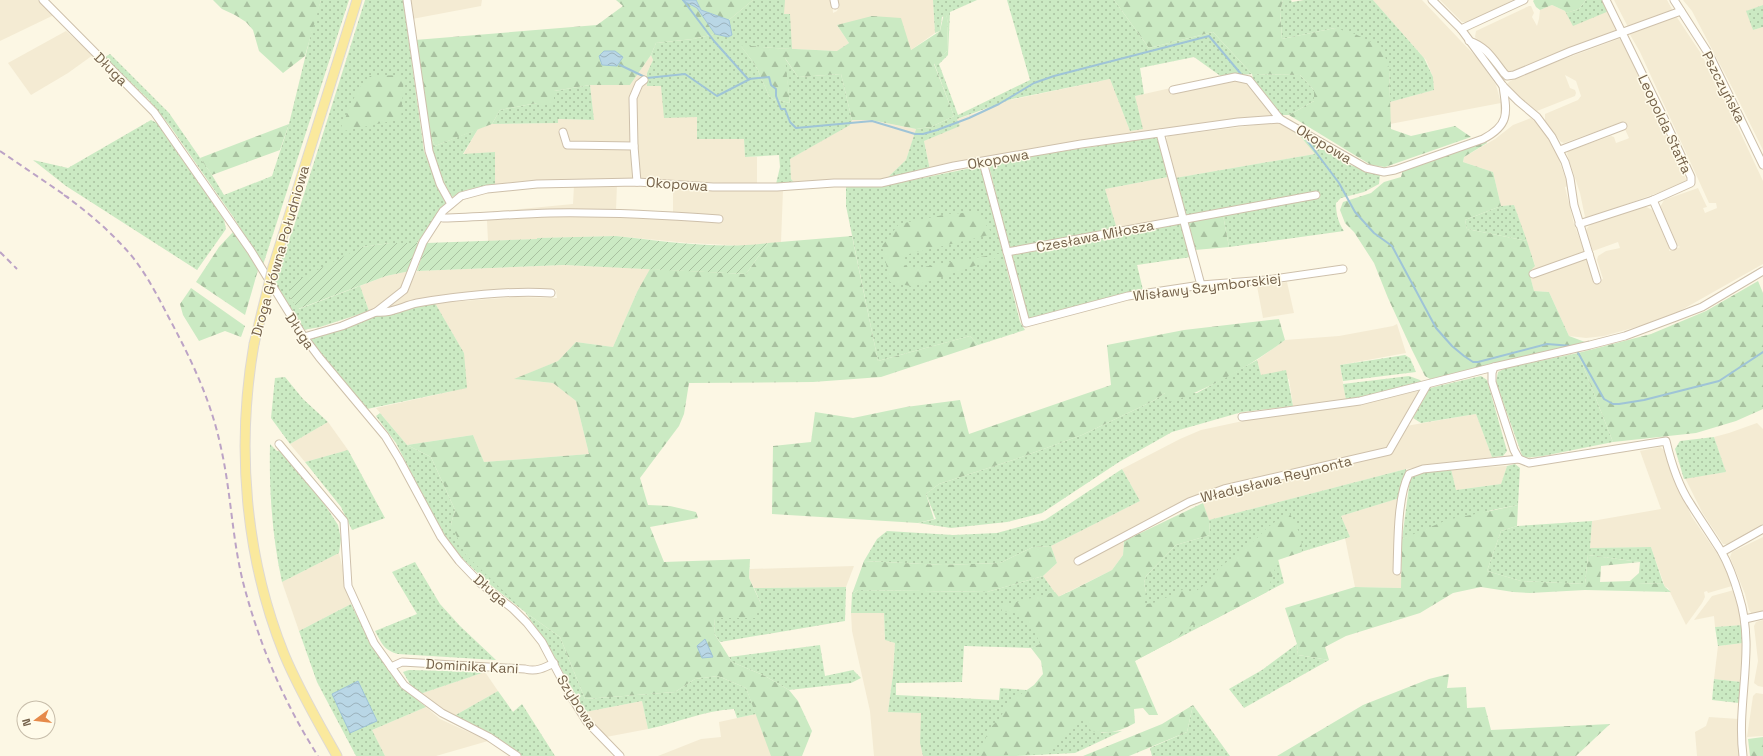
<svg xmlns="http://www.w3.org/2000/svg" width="1763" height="756" font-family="'Space Grotesk',sans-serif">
  <defs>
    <pattern id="grass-dots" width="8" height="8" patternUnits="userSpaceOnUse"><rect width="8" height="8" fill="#cbeac3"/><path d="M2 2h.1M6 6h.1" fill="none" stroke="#a9c1a0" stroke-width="1.8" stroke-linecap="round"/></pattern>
    <pattern id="forest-firs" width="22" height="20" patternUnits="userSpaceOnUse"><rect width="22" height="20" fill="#cbeac3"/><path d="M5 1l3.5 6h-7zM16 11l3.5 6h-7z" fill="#a9c1a0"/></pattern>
    <pattern id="garden-furrows" width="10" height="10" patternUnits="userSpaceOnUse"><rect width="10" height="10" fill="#cbeac3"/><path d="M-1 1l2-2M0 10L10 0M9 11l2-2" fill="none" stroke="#a9c1a0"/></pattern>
    <pattern id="water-waves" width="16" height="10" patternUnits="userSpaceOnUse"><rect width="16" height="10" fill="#b9d7e6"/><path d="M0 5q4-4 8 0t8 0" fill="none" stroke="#9bb2bc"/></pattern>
  </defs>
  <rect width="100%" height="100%" fill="#fcf7e4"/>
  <!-- residential -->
  <g fill="#f4ebd3">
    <path d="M0,0H39L54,15L0,41Z"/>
    <path d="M410,0H482L481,6L412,19Z"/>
    <path d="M753,0H832L833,13L837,11L839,6L838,0H933L935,33L911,50L837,25L849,43L838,51L774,48L731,18Z"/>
    <path d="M1373,0H1422L1478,59L1496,85L1501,103L1390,124V102L1434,90L1433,77L1426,60Z"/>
    <path d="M1440,0H1513L1468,22H1462Z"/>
    <path d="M1614,0H1667L1673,11L1628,27Z"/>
    <path d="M1683,0H1763V5L1747,11L1753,30L1763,27V150L1734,91L1692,11Z"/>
    <path d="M1552,5L1565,11H1609L1618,30L1508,74L1475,37L1476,31L1529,6H1531L1534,13L1532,17L1537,26L1539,19L1540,10Z"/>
    <path d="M1676,16L1700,52L1720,89L1763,181V264L1678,312L1654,322L1604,336L1586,338L1569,336L1549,292L1534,291L1529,272L1535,265L1514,205L1501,206L1493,172L1463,162L1464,157L1495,139L1513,125L1531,118L1540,126L1550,141L1557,154L1568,186L1565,187L1574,224L1596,282L1603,279L1597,260L1598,256L1606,251L1620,248L1618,242L1593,251L1586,231L1587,228L1592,223L1644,206L1653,210L1670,247L1669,251L1680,247L1675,245L1659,209L1664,200L1698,188L1707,207L1703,208L1705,213L1717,208L1716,203H1709L1640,52L1629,33Z"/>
    <path d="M66,31L93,55L68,73L31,95L8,63Z"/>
    <path d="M1621,38L1686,179L1685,183L1588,218L1585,217L1580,193L1567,154L1568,151L1611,136L1614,137L1616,143L1627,139L1629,138L1623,125H1614L1564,143L1561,142L1545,121V114L1578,100L1581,96L1576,81L1565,75L1570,88L1575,90L1576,93L1575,96L1537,111L1520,98L1507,84L1510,81L1542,67Z"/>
    <path d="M651,55L653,60L647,73V86H661L697,117L698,139H744L745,157H757V184L593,179L550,181L537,180L495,184V152L463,155L478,129L492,124L558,123V119L594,120L590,85H630Z"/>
    <path d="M1229,75L1245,76L1267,102L1282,115L1237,120L930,170L924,141L959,126L957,119L982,111L1000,102L1110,79L1130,131L1142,129L1135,96Z"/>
    <path d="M852,120H871L916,129L906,160L885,180L867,181V179L796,184L791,179L790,159L849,125Z"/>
    <path d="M1279,122L1300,136L1315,154L1175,178L1166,139L1168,136Z"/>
    <path d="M1168,177L1179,214L1176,218L1117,229L1105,189Z"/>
    <path d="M617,184L616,210L673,212V187L783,190L781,242L746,246L688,243L616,236L537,238V239L488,241L487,221L489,212L573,204L574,185Z"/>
    <path d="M564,265L717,272L698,300L637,292L613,347L576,342L558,361L515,379L553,383L576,401L589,454L484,462L473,435L407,445L376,408L453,391L464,353L435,303L515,297L557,298L556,290L514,289L445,295L413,300L383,311L405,295L417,271Z"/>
    <path d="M410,271L403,287L382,306L369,311L360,286L386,276Z"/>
    <path d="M1287,282L1294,313L1263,318L1257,286Z"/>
    <path d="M1397,324L1406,353L1340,365L1346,400L1293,406L1289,379L1261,375L1257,360L1285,340L1339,336L1393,326Z"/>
    <path d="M1418,391L1419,397L1400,427L1476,414L1492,457L1406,469L1209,520L1199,494L1124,534L1123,555L1112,570L1058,597L1043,576L1057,563L1051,546L1140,501L1122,469L1180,439L1201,430L1275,414L1292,411L1342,407Z"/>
    <path d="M328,422L348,450L305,462L290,444Z"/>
    <path d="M1757,423L1763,429V525L1727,544H1723L1702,512L1685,478L1726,472L1714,437L1729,433Z"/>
    <path d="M1660,447L1665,451L1677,486L1692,517L1716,552L1727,571L1732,586L1708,593L1707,591L1704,592L1705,597L1702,603L1686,625L1668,588L1665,587L1651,547L1590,548L1592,521L1661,509L1640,451Z"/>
    <path d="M1507,466L1501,484L1456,490L1451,469Z"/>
    <path d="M1403,497L1395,572L1402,576V588L1355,587L1345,538L1350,537L1341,516Z"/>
    <path d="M1763,537V612L1752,614L1749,610L1745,594L1730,557L1732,552Z"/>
    <path d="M339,553L351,604L299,631L282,582Z"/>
    <path d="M854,566L846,587L754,588L749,578L750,569Z"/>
    <path d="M1734,590L1743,625L1715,627L1714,616L1694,620L1712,596Z"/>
    <path d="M851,613H884L885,640L895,643L893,674L888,712L922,713L920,743L923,756H874L870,711L852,631Z"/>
    <path d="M1763,620V687L1758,686L1754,683L1758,661L1754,626L1756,622Z"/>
    <path d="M1743,643L1741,682L1714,679L1718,646Z"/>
    <path d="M485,672L498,691L454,716L420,694Z"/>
    <path d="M1756,693L1763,694V736L1747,737L1753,696Z"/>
    <path d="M642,701L648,729L606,737L591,722L585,712Z"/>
    <path d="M426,707L440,719L488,741L436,756H385L372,730Z"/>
    <path d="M756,714L772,756H658L701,739L721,737L719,722Z"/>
    <path d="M1709,717L1739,719L1741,756H1697L1695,732L1706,726Z"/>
  </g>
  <!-- grass -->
  <g fill="url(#grass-dots)" fill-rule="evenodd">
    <path d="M321,0H349L263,265L234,218L170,126L149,100L105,57L110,54L169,113L212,175L224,195L272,176L289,124L314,21Z"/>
    <path d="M365,0H403L424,151L436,182L447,202L417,243H390L362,247L290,297L299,309L360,286L369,311L320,327L303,330L274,282L294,226Z"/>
    <path d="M753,0H785L784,14H790L792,49L741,46L756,66L769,96L773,99L790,103L784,57L798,77L841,74L852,120L850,125L790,159L791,179L796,184H776L780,167L779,155L745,157L744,139H697V117L664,118L661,86H647V73L653,60L651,55L656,43L693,39L715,34L728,37L732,35L729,20Z"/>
    <path d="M933,0H977L950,12L948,55L939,64L958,115L1030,80L1007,0H1114L1149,48L1213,32L1252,74L1300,75L1314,90V101L1289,115H1282L1255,88L1252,74L1222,77L1194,57L1140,68L1144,94L1135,96L1143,129L1130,131L1110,79L1012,99L957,119L960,126L924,141L930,170L885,180L906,160L916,129L931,127L954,116L934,63L947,51L948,23L946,15L942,17L940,31L935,33Z"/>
    <path d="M1283,0H1291L1292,2L1304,0H1373L1424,58L1433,77L1434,90L1390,102L1389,68L1335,28L1282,39L1280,11Z"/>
    <path d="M1586,0H1603L1609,11L1573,26L1566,13L1579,9Z"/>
    <path d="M1763,5V27L1753,30L1746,11Z"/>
    <path d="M590,85L594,120L558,119V123L492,124L500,110L537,103H554V91Z"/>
    <path d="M151,120L157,123L214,201L224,220L226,229L197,270L66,186L33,160L68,168Z"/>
    <path d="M1279,122L1347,164L1380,175L1379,184L1364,192L1341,198L1336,203C1336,214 1338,222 1344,231L1229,247L1223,215L1320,198L1318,191L1185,216L1175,178L1315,154L1300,136Z"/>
    <path d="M478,129L463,154L495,152V184L466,190L452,197C439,176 433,153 428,130L435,146Z"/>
    <path d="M1158,137L1168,177L1105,189L1117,229L1012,249L1009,247L989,166L991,162Z"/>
    <path d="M981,166L1020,322L1025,330L978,345L970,336L878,361L846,206V186L879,187Z"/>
    <path d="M1514,205L1527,241L1467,229L1465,220L1501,206Z"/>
    <path d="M1181,223L1191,257L1137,265L1143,290L1028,320L1012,254Z"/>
    <path d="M435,303L464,353L467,388L367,409L310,341L313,337L376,314L384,316L416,306Z"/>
    <path d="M1578,353L1613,442L1543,456L1523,458L1496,382L1498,372L1506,368Z"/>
    <path d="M1405,355L1410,358L1416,372L1343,381L1340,365Z"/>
    <path d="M1257,360L1261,375L1286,370L1293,406L1242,412L1172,432L1119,462L1042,513L1007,522L951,528L918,523L936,519L926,494L939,484L1016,459L1082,435L1153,401L1165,393H1197Z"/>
    <path d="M1409,376L1420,380L1423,383L1360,399L1346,400L1343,384Z"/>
    <path d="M1481,376L1487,380L1507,451L1503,456L1492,457L1476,414L1421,423L1413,418L1430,388Z"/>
    <path d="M285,377L303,399L328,422L290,444L271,418L275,378Z"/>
    <path d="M380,413L407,445L431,457L455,510L451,524L525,612L560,637L585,699L675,692L695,679L718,676L746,688L756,714L737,718L734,709C705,710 677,723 648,729L642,701L585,712L549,647L525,612L488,583L463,559L443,535L396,443L376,416Z"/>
    <path d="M1714,437L1726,472L1684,479L1675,449L1680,441Z"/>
    <path d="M270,444L277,451L283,450L318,494L338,525L341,539L339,553L282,582C272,536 269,490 270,444Z"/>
    <path d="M348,450L385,518L352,530L341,507L305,462Z"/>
    <path d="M1515,464L1520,468L1518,505L1492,510L1402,539L1410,479L1415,474L1451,469L1456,490L1501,484L1507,466Z"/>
    <path d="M1122,469L1140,501L1051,546L1033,547L1000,563L943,565L864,561L877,539L887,531L953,535L997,533L1045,520Z"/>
    <path d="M1406,469L1403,497L1341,516L1350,537L1278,559L1284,583L1119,669L1101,733L1122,731L1075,753L1016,756H923L920,743L921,713L888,712L893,674L895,643L885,640L884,613H851L852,594L858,590L987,592L1043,576L1058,597L1069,592H1146L1144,583L1146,576L1176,545L1210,535L1209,520ZM1034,629L1059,681L1040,691L1000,688L999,700L896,695V683L962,682L964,646L1031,648L1041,644Z"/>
    <path d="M1592,521L1590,548L1651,547L1663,583L1638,584L1640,562L1588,555L1585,584L1521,581L1487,571L1501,531L1517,526Z"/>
    <path d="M415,562L440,604L460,626L496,660L398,654C384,650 382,644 375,631L417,614L392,572Z"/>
    <path d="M846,587L845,621L720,642L714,633L715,618L761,604L754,588Z"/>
    <path d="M351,604C370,643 392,679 426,707L372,730L385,756H356L317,682L299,631Z"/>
    <path d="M1743,625V643L1718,646L1715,627Z"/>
    <path d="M1297,644L1298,655L1329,660L1244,708L1229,689L1262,670Z"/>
    <path d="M820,645L825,676L853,670L861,678L851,683L789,690L765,676L732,662L729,657Z"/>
    <path d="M409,670L485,672L420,694L413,689L403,672Z"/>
    <path d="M1714,679L1741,682L1739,703L1712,700Z"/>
    <path d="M498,691L513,712L522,704L555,756H522L495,738L454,716Z"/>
    <path d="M1193,705L1230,756H1152L1150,748L1187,732Z"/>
  </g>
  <!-- forest -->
  <g fill="url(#forest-firs)">
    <path d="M213,0H321L305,56L283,73L259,51L253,30L246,22L235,15L222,9Z"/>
    <path d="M616,0H682L697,8L715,34L693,39L656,43L651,55L630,85H590L554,91V103H537L500,110L492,124L435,146L428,130L415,40L597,25L623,6Z"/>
    <path d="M696,0H753L729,20L701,10Z"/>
    <path d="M1114,0H1283L1280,11L1282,39L1335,28L1355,34L1382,47L1389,68L1391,129L1411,136L1455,126L1471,137L1385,167L1371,165L1289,115L1314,101V90L1300,75L1252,74L1213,32L1149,48Z"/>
    <path d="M1534,0H1586L1579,9L1566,13L1565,11L1552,5L1540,10L1536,7L1533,1Z"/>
    <path d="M945,9L948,23L947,51L934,64L954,116L931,127L916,129L871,120H852L841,74L798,77L785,58L790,103L773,99L769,96L756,66L740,45L774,48L837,51L849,43L837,25L872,16L901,18L911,50L940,31Z"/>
    <path d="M404,75L401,119L339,132L358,89L370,76Z"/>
    <path d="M289,124L280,150L212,175L200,158Z"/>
    <path d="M1486,140L1487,143L1464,157L1463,162L1493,172L1501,206L1465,220L1467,229L1527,241L1535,266L1529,272L1534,291L1549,292L1569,336L1585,342L1430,379L1425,376L1412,350L1388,298L1374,263L1354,232L1345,223L1340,210L1343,202L1371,193L1384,182L1401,177L1403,170Z"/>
    <path d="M976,212L993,234L905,255L904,265L912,269L1003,253L992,260L930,281L910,286L890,282L882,246L899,224L948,214Z"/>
    <path d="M1223,215L1229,247L1195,250L1187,223Z"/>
    <path d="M234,231L258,270L245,315L196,282L219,247Z"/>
    <path d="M852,236L878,361L970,336L978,345L881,377L813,382L689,383L684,414L679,426L640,478L648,505L670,506L696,512L698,518L650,527L664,562L750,559L749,578L761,604L755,618H715L714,633L732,662L765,676L789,690L798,701L812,731L802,756H771L746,688L718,676L695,679L675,692L585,699L560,637L525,612L465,554L451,524L455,510L431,457L407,445L473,435L484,462L589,454L576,401L553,383L514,379L558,361L576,342L613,347L637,292L650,269L746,274L768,243Z"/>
    <path d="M1758,281L1763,293V409L1736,421L1696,433L1613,442L1578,353L1651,334L1706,311Z"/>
    <path d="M191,288L245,326L241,337L225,331L199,341L183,315L180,304Z"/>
    <path d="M1279,319L1285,340C1250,366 1212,388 1171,402L1165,393L1153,401L1082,435L1016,459L939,484L926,494L934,519L918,523L772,514L773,446L811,442L815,412L853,418L906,407L960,400L969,434L1111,385L1107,345L1184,330Z"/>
    <path d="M1203,503L1209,520L1210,535L1176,545L1146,576L1144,583L1146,592L1142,605L1157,602L1186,588L1192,594L1211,580L1219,568L1255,540L1268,527L1289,512L1301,536L1302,552L1278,560L1267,592L1204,625H1192L1176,639L1135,661L1158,715H1149L1143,708L1134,709L1135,723C1121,731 1108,735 1091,731L1083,716L1047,754L978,756L990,728L1000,718L1008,703L1034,685L1043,674L1041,661L1031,648L1040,644L1034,629L1019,614L1002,611L1001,606L1055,592L1059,597L1112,570L1123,555L1124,541Z"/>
    <path d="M1518,505L1517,526L1501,531L1487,571L1521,581L1585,584L1588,555L1640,562L1601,566L1600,582L1630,581L1639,573V584L1663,583L1665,587L1671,592L1585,590L1530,593L1513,592L1481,587L1453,593L1420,613L1346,636L1325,647L1329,660L1298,655L1297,644L1285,608L1355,587L1401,588L1402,539L1447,520Z"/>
    <path d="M1051,546L1057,563L1043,576L987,592L858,590L852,594L864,561L943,565L1000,563L1033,547Z"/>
    <path d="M1449,674L1447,688L1466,687L1467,708L1485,707L1491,730L1610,724L1576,756H1277L1363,705L1429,679Z"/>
    <path d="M1193,705L1187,732L1129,756H1083L1162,724Z"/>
    <path d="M1763,737V756H1750L1748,739Z"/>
  </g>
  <!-- garden -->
  <g fill="url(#garden-furrows)">
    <path d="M616,236C664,241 719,250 768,243L746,274L564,265L417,271L426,243L537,239V238Z"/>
    <path d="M390,243H419L410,271L386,276L298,309L290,297V284L362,247Z"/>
  </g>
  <!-- water -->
  <g fill="url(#water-waves)" stroke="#9fc4d7">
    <path d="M682,0H696L701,10L729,20L732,35L728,37L715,34L697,8Z"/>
    <path d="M604,51H615L623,57L617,66L602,65L599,56Z"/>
    <path d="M705,639L713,657L702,658L697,646Z"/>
    <path d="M358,681L377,721L350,733L332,694Z"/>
  </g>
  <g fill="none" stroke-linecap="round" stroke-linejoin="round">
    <!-- stream -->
    <g stroke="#9fc4d7" stroke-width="2">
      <path d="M683,0L714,41L748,79L769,77L771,85L776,89V96L781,109H785L790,122L796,128L872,121L915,134H923L937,130L969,118L999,104L1034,83L1054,76L1209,36L1241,74"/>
      <path d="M620,65L647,78L685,74L717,96L750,79"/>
      <path d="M1303,135L1339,183L1355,212L1374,233L1392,246L1436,328L1452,346L1464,356L1473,362H1478L1547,344L1572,346"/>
      <path d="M1577,351L1604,399L1613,404H1619L1644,400L1719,381L1763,352"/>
    </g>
    <defs>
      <g id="minor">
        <path d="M43,0L154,112L251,251L304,337L319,357L385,436L399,459L441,537L459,561L480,583L513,609L527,623L542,642L570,695L587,722L620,756"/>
        <path d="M407,0L429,151L440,184L451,204"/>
        <path d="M834,0L835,5"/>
        <path d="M1432,0L1461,29L1503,86L1518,101L1537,117L1552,137L1565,162L1570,178L1574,205L1597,280"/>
        <path d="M1674,0L1710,56L1763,165"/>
        <path d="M1461,29L1524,0"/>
        <path d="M1469,41C1486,46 1493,59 1504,73L1507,76L1514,75L1571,51L1681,11"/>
        <path d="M1173,90L1235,77L1249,80L1280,119"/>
        <path d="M563,132L567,145L634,146"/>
        <path d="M1160,133L1201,285"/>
        <path d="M1560,150L1623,126"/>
        <path d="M983,162L1026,323L1128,296L1201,285L1266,280L1343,269"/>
        <path d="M637,182L634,146L633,98L639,84L644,80"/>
        <path d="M1653,200L1673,246"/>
        <path d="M440,216L443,218C479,217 515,214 550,213C607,212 663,215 719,219"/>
        <path d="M1579,224L1653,200L1691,183V177L1661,112L1606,0"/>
        <path d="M1007,252L1316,195"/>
        <path d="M1533,274L1589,254"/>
        <path d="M376,312C390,314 403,306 417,303C456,296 512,290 551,293"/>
        <path d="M304,337L342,326L376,312L404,290L423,242L443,211L461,196L487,189L537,184L637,182L713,187H777L834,183H881L954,166L1081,144L1238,122L1280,119L1366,168L1384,172L1395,170L1483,139C1510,125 1507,113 1503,86"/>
        <path d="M1494,367L1590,345L1625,336L1676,317L1702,307L1763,271"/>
        <path d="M1242,417L1360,401L1494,367L1492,373V382L1514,450L1519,459L1423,469L1409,474C1397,497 1398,543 1397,571"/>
        <path d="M279,444L344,521L348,586L374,643L404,685L442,713L489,737L517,756"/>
        <path d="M1519,459L1529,463L1666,441C1671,462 1678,485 1690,503C1700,519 1711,535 1721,551C1729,565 1735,582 1739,596C1756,649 1736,702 1743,756"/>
        <path d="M1722,552L1763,529"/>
        <path d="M1078,561L1189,502L1224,489L1389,451L1427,385"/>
        <path d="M1745,619L1763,615"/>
        <path d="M391,667L402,662L525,669C536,672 544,668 554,663"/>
      </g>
      <g id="major">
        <path d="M273,267L357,0"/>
        <path d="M254,344C236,447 245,557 284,654C299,690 318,722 337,756"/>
      </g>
    </defs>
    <!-- minor casing -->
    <use href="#minor" stroke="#cec0ab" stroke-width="9"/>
    <!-- major casing -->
    <use href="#major" stroke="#ded9d4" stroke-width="11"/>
    <!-- minor -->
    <use href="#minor" stroke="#fff" stroke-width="7"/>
    <!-- major -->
    <use href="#major" stroke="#fae99d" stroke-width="9"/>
    <!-- rail -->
    <g stroke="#bca3c6" stroke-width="2" stroke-dasharray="6 4" stroke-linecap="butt">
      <path d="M0,151L69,198"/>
      <path d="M64,195C88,212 111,232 130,254C146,273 157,295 168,316C191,359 211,400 221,448C231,492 232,538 243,582C259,644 284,703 318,756"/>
      <path d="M0,252L17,269"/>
    </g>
    <defs>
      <path id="major-bridge" d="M254,344L273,267"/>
    </defs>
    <!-- major-bridge casing -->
    <use href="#major-bridge" stroke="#ded9d4" stroke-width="11" stroke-linecap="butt"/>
    <!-- major-bridge -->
    <use href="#major-bridge" stroke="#fae99d" stroke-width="9"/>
  </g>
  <g text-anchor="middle" stroke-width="3" stroke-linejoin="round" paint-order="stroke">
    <!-- street labels -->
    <g font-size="14" fill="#74614a" stroke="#fffbea">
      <text transform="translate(111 69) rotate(45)" y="5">Długa</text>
      <text transform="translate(1724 87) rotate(63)" y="5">Pszczyńska</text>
      <text transform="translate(1665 124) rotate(65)" y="5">Leopolda Staffa</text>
      <text transform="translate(1324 144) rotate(31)" y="5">Okopowa</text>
      <text transform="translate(998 159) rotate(-10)" y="5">Okopowa</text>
      <text transform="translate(677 184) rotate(4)" y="5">Okopowa</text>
      <text transform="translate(1095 236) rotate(-11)" y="5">Czesława Miłosza</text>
      <text transform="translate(280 251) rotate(-74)" y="5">Droga Główna Południowa</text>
      <text transform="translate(1207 287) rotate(-7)" y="5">Wisławy Szymborskiej</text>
      <text transform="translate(300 331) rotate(56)" y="5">Długa</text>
      <text transform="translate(1276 479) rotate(-14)" y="5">Władysława Reymonta</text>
      <text transform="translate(491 590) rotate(41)" y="5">Długa</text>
      <text transform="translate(472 666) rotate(3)" y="5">Dominika Kani</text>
      <text transform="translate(577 702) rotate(57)" y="5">Szybowa</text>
    </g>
  </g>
  <!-- north arrow -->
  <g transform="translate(36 720) rotate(255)"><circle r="19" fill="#fffbea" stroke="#c7bdaa"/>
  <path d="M0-3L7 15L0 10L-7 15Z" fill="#e68a4a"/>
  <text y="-6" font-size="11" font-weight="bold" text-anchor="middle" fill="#74614a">N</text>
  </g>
</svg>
